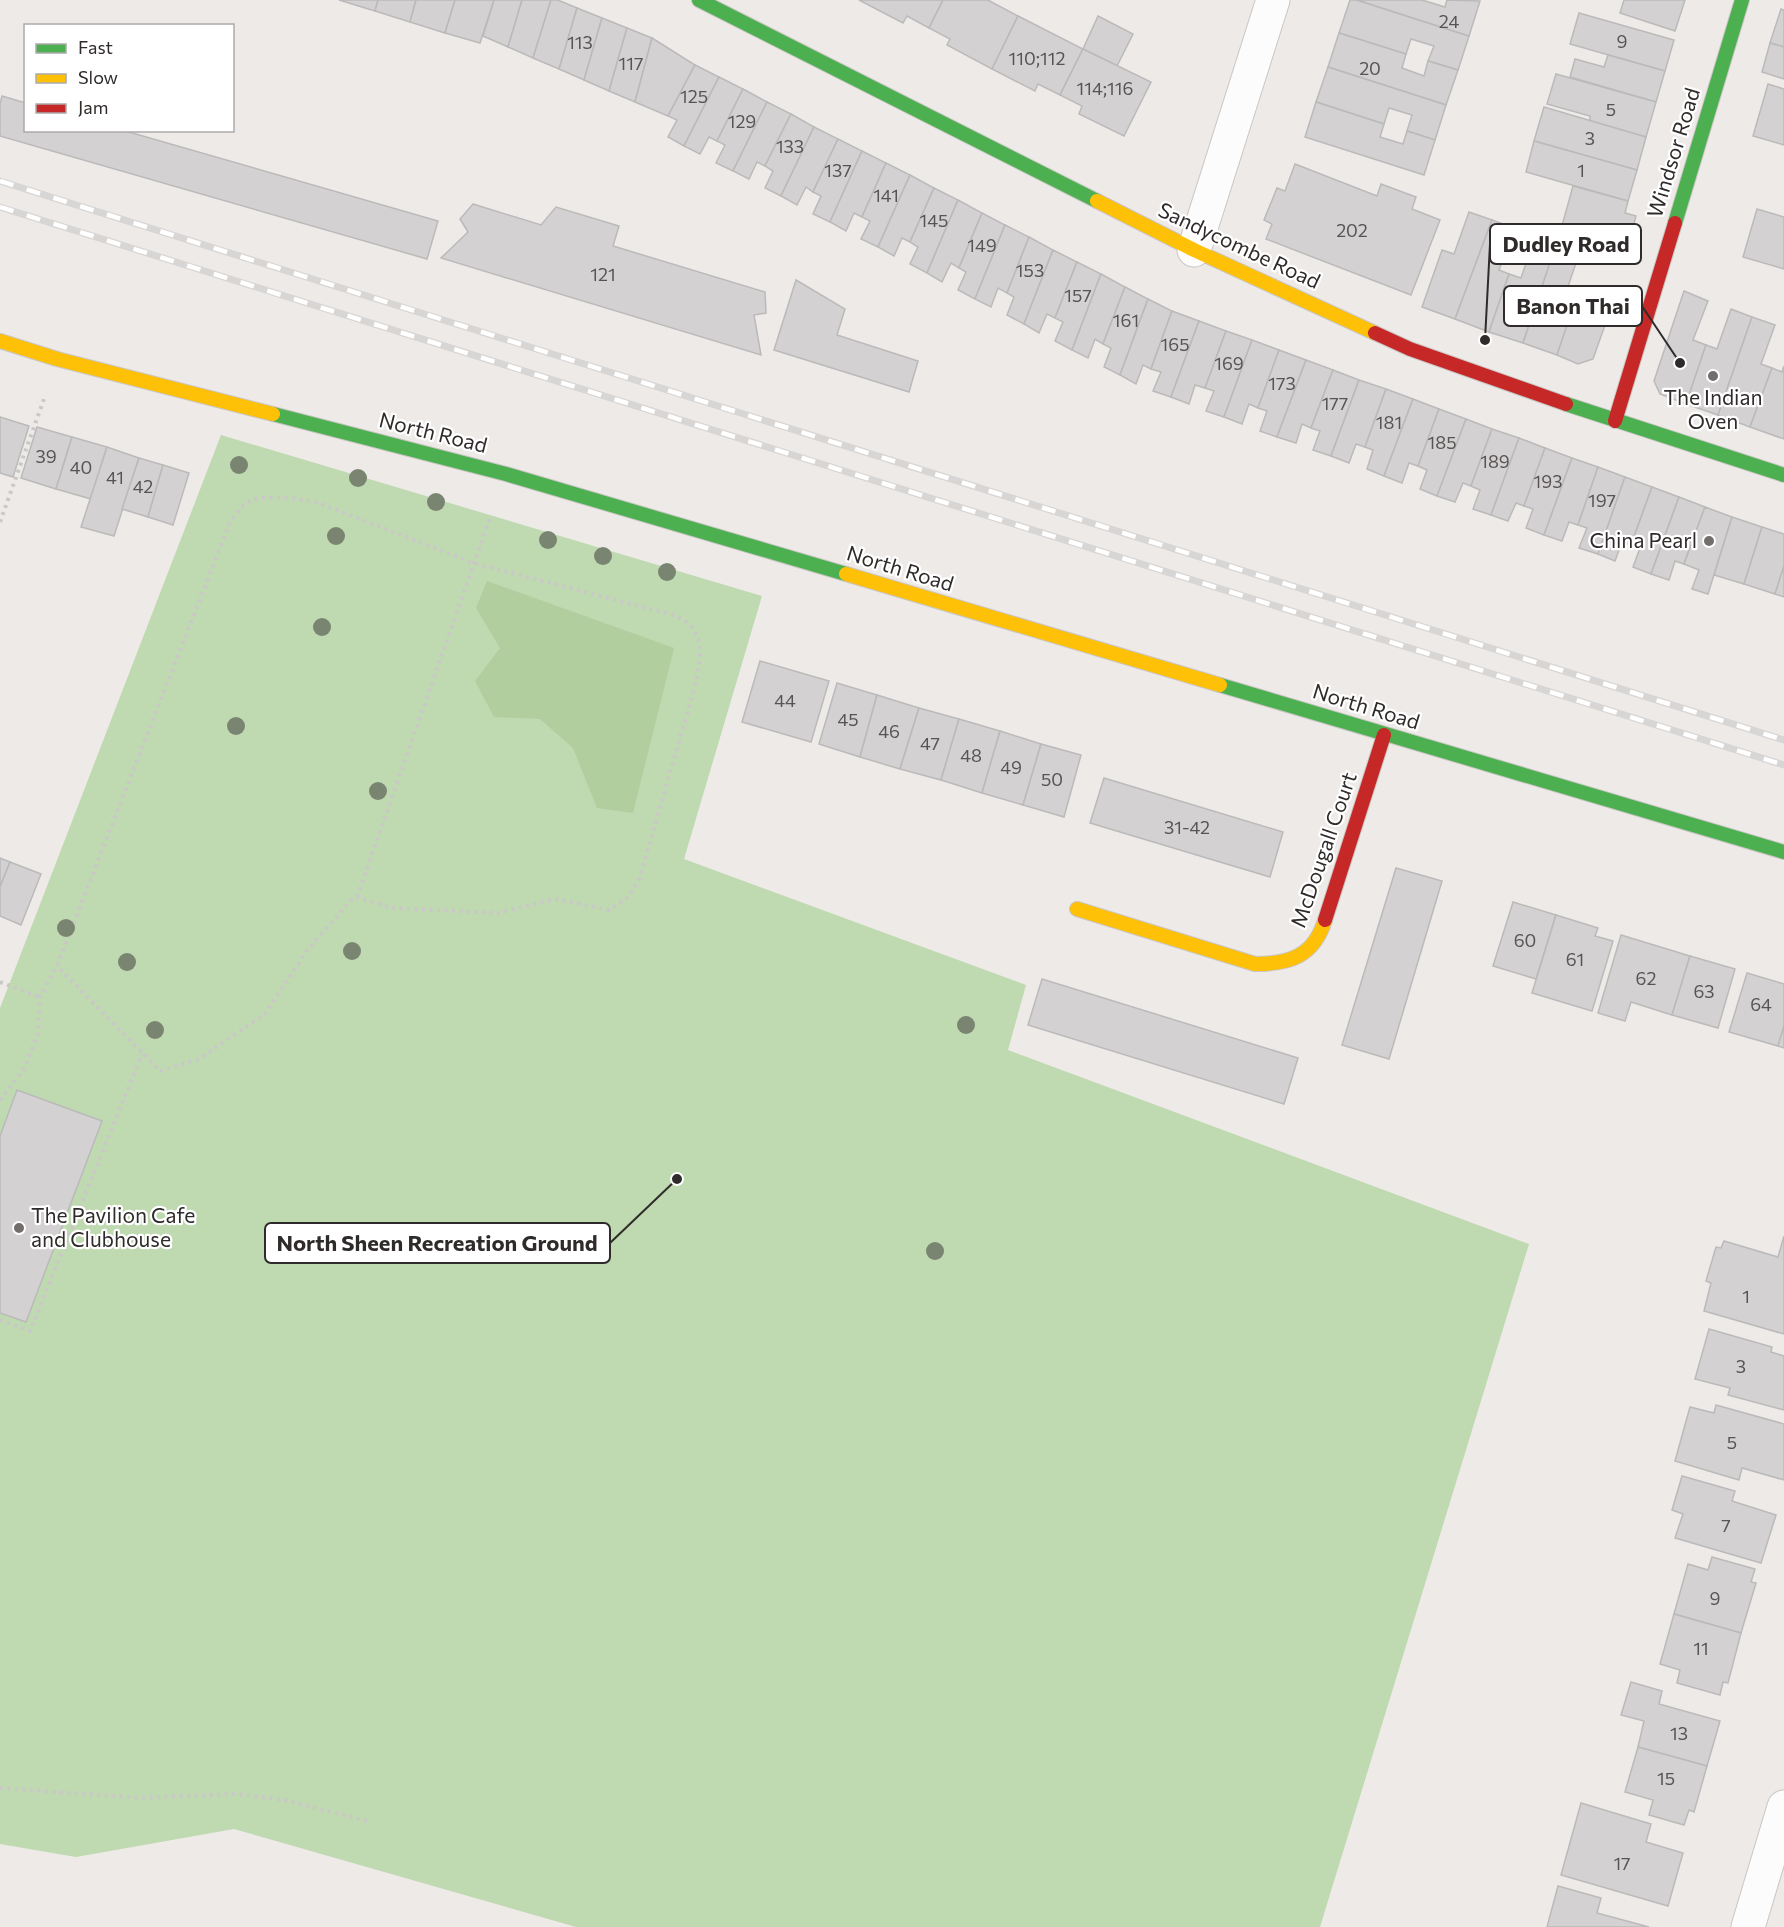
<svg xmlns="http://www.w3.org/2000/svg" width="1784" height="1927" font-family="Commissioner,sans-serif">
  <rect width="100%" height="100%" fill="#eeeae8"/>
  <!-- green -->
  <path fill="#bfd9b0" d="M221,435L762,596L684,859L1026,985L1008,1050L1529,1244L1320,1927H576L234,1829L76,1857L0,1844V1008Z"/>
  <!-- forest -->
  <path fill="#b1ce9f" d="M487,581L674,648L633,813L597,808L573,748L540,719L494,717L475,681L500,648L476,608Z"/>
  <!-- building -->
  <g fill="#d3d1d1" stroke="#bbbaba" stroke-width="1.5">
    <path d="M339,0H378L375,11Z"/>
    <path d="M378,0H416L410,22L375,11Z"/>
    <path d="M416,0H455L445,33L410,22Z"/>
    <path d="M455,0H494L480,43L445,33Z"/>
    <path d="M494,0H522L508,47L483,36Z"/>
    <path d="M522,0H551L533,58L508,47Z"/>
    <path d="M551,0H558L577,8L559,69L533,58Z"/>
    <path d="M859,0H943L929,28L907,16L903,23Z"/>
    <path d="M943,0H988L1018,16L992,69L947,45L950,39L929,28Z"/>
    <path d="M1350,0H1357L1469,36L1458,70L1428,61L1434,46L1411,39L1406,54L1339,33Z"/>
    <path d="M1357,0H1422L1445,7L1447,0L1480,1L1469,36Z"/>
    <path d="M1624,0H1685L1675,31L1620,13Z"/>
    <path d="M577,8L602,18L584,80L559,69Z"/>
    <path d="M1781,9L1784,10V47L1770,43Z"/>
    <path d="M1579,13L1674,40L1665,71L1570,44Z"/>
    <path d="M1018,16L1083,49L1060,95L1038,84L1035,91L992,69Z"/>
    <path d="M1098,16L1133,34L1117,66L1083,49Z"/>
    <path d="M602,18L627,28L609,91L584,80Z"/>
    <path d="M627,28L652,38L635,102L609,91Z"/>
    <path d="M1339,33L1406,54L1402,68L1424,76L1428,61L1458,70L1446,105L1328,67Z"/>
    <path d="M652,38L695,65L668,116L635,102Z"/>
    <path d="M1770,43L1784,47V79L1762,72Z"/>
    <path d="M1083,49L1151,82L1124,136L1079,114L1082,106L1060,95Z"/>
    <path d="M1608,55L1665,71L1656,102L1570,77L1575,59L1604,67Z"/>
    <path d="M695,65L719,77L684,146L668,137L677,120L668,116Z"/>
    <path d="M1328,67L1446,105L1435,140L1407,131L1412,115L1389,108L1384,124L1316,102Z"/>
    <path d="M1556,74L1656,102L1646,137L1590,121V116L1547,104Z"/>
    <path d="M719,77L743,89L717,141L709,137L700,154L684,146Z"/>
    <path d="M1768,84L1784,89V145L1753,136Z"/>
    <path d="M743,89L767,102L733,171L716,163L725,145L717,141Z"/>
    <path d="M2,96L26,103V130H122L438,221L427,259L0,136V104Z"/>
    <path d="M767,102L791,114L765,166L757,162L749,179L733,171Z"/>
    <path d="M1316,102L1384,124L1380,137L1403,144L1407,131L1435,140L1424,175L1305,137Z"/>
    <path d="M1544,107L1646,137L1637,170L1534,141Z"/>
    <path d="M791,114L814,127L781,196L765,188L773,171L765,166Z"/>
    <path d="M814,127L838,139L813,192L806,187L797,205L781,196Z"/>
    <path d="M838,139L862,151L830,222L813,214L821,196L813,192Z"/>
    <path d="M1534,141L1637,170L1628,201L1526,172Z"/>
    <path d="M862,151L886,163L862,217L854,213L846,231L830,222Z"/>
    <path d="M886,163L910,175L878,247L861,239L870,221L862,217Z"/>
    <path d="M1295,164L1377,196L1381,184L1416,197L1412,209L1440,220L1411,295L1266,239L1272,224L1264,220L1277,188L1285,191Z"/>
    <path d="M910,175L934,188L910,242L902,238L894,256L878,247Z"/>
    <path d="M1573,186L1628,201L1625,213L1636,216L1626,252L1560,233Z"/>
    <path d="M934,188L958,200L927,273L910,264L918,247L910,242Z"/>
    <path d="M958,200L982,213L959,268L951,263L942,282L927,273Z"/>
    <path d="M473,204L541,225L556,207L619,226L613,246L765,292L766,313L754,315L761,355L441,258L468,232L460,219Z"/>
    <path d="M1757,209L1784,217V269L1743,257Z"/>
    <path d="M1469,212L1492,220L1455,319L1422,307L1442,250L1454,254Z"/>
    <path d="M982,213L1005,225L975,299L958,290L966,272L959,268Z"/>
    <path d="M1492,220L1514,228L1499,270L1509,274L1489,332L1455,319Z"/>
    <path d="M1539,224L1560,233L1523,343L1489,332L1509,274L1521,278Z"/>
    <path d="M1005,225L1029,237L1007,293L998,288L991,307L975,299Z"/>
    <path d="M1560,233L1584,240L1565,295L1576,299L1557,355L1523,343Z"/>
    <path d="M1029,237L1053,250L1024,324L1007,315L1014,297L1007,293Z"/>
    <path d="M1053,250L1077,262L1055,318L1047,314L1039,333L1024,324Z"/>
    <path d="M1077,262L1101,274L1072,350L1055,341L1063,322L1055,318Z"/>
    <path d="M1101,274L1125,287L1103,344L1095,339L1088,358L1072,350Z"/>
    <path d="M796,280L845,309L837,335L918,361L909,392L774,350Z"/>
    <path d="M1125,287L1148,299L1120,375L1104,367L1111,348L1103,344Z"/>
    <path d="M1684,291L1708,301L1693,340L1706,345L1686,404L1660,394L1654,381Z"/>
    <path d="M1148,299L1172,311L1151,369L1143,365L1136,384L1120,375Z"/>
    <path d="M1576,299L1610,311L1593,359L1578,364L1557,355Z"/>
    <path d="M1731,309L1752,317L1718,415L1686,404L1706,345L1717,349Z"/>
    <path d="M1172,311L1199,321L1171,397L1153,391L1161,372L1151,369Z"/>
    <path d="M1752,317L1775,325L1761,364L1772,368L1750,427L1718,415Z"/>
    <path d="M1199,321L1226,331L1205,388L1195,385L1189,404L1171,397Z"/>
    <path d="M1226,331L1252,340L1224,417L1206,411L1214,391L1205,388Z"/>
    <path d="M1252,340L1279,350L1258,408L1249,404L1242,424L1224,417Z"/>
    <path d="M1279,350L1306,360L1277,437L1260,431L1267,411L1258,408Z"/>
    <path d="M1306,360L1333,370L1311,428L1302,424L1296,443L1277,437Z"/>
    <path d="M1784,366V439L1750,427L1772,368L1782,372Z"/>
    <path d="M1333,370L1359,380L1331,456L1313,450L1320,431L1311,428Z"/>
    <path d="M1359,380L1386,389L1365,447L1356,444L1349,463L1331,456Z"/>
    <path d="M1386,389L1413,399L1384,476L1367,469L1373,450L1365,447Z"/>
    <path d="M1413,399L1439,409L1418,466L1409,463L1402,483L1384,476Z"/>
    <path d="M1439,409L1466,419L1437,496L1420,489L1427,470L1418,466Z"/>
    <path d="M0,417L29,426L13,477L0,473Z"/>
    <path d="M1466,419L1492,429L1471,486L1463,483L1455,502L1437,496Z"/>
    <path d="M37,427L72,437L56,489L21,478Z"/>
    <path d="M1492,429L1519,438L1491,515L1473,509L1480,490L1471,486Z"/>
    <path d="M72,437L107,447L91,499L56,489Z"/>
    <path d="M1519,438L1545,448L1524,506L1516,503L1508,521L1491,515Z"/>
    <path d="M107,447L139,458L114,536L81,527Z"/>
    <path d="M1545,448L1572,458L1544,535L1526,528L1533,509L1524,506Z"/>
    <path d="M139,458L163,465L148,517L122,509Z"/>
    <path d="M1572,458L1598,467L1578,525L1569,522L1562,541L1544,535Z"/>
    <path d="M163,465L189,473L173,525L148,517Z"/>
    <path d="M1598,467L1625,477L1598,554L1579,548L1587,528L1578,525Z"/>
    <path d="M1625,477L1652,487L1631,545L1622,542L1615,561L1598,554Z"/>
    <path d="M1652,487L1679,497L1651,574L1633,567L1640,548L1631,545Z"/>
    <path d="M1679,497L1705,507L1684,564L1675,561L1669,580L1651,574Z"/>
    <path d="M1705,507L1732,517L1708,594L1692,589L1699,570L1684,564Z"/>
    <path d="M1732,517L1762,527L1744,584L1714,575Z"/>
    <path d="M1762,527L1784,534V566L1775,594L1744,584Z"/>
    <path d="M1784,566V597L1775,594Z"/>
    <path d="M760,661L829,681L811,742L742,722Z"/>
    <path d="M837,683L877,695L860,757L819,744Z"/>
    <path d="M877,695L919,708L900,769L860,757Z"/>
    <path d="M919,708L959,719L941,780L900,769Z"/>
    <path d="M959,719L1000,731L982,793L941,780Z"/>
    <path d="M1000,731L1041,744L1023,805L982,793Z"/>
    <path d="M1041,744L1081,755L1064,817L1023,805Z"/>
    <path d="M1104,778L1283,832L1270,877L1090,823Z"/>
    <path d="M0,858L10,862L0,887Z"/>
    <path d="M10,862L41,874L21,925L0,916V887Z"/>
    <path d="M1396,868L1442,881L1389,1059L1342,1045Z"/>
    <path d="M1513,902L1556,915L1536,979L1493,966Z"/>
    <path d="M1556,915L1598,928L1595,936L1613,941L1592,1011L1532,993Z"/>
    <path d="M1621,935L1690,956L1672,1015L1631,1002L1625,1021L1598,1013Z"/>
    <path d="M1690,956L1735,969L1718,1028L1672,1015Z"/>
    <path d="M1747,973L1784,984V1026L1778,1046L1729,1032Z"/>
    <path d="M1042,979L1298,1058L1284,1104L1028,1025Z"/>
    <path d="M1784,1026V1048L1778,1046Z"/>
    <path d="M17,1090L102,1121L26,1322L0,1313V1136Z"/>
    <path d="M1784,1236V1334L1704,1311L1711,1283L1706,1281L1716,1247L1721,1248L1724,1241L1778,1257Z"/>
    <path d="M1709,1329L1772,1347L1771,1352L1784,1356V1410L1728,1395L1730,1388L1695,1379Z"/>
    <path d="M1716,1405L1784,1424V1480L1742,1468L1739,1480L1675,1461L1690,1407L1714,1413Z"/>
    <path d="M1682,1476L1735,1491L1732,1501L1776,1515L1761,1563L1675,1538L1683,1514L1672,1510Z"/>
    <path d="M1712,1557L1755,1569L1751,1582L1756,1583L1741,1633L1674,1614L1688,1564L1708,1570Z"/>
    <path d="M1674,1614L1741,1633L1728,1683L1723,1682L1720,1695L1677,1683L1680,1670L1660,1664Z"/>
    <path d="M1631,1682L1662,1691L1659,1704L1720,1721L1707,1766L1638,1747L1644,1721L1621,1715Z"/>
    <path d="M1638,1747L1707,1766L1694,1812L1689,1810L1684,1825L1649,1815L1653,1800L1625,1792Z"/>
    <path d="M1581,1803L1651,1824L1646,1842L1683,1853L1668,1906L1561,1875Z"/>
    <path d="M1558,1886L1601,1898L1597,1913L1649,1927H1547Z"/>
  </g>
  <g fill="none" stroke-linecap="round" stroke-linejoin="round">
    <defs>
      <g id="street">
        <path d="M1194,250L1273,0"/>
        <path d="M1748,1927L1784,1807"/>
      </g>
      <g id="fast">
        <path d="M699,0L1097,201"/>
        <path d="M1675,223L1742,0"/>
        <path d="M1566,404L1784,475"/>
        <path d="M273,414L506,474L846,574"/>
        <path d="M1220,685L1784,852"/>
      </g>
      <g id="slow">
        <path d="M1097,201L1194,250L1375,333"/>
        <path d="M0,341L57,359L273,414"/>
        <path d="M846,574L1220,685"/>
        <path d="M1077,909L1255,964C1290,964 1314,956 1325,920"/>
      </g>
      <g id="jam">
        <path d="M1375,333L1410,349L1566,404"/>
        <path d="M1615,421L1675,223"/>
        <path d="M1325,920L1384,735"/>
      </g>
    </defs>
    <!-- street casing -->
    <use href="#street" stroke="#c9c6c4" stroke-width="35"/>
    <!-- fast casing -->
    <use href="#fast" stroke="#c9c6c4" stroke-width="16"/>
    <!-- slow casing -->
    <use href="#slow" stroke="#c9c6c4" stroke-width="16"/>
    <!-- jam casing -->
    <use href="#jam" stroke="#c9c6c4" stroke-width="16"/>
    <!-- path -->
    <g stroke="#cac8c7" stroke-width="4" stroke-dasharray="3 4.5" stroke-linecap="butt">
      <path d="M0,522L44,399"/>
      <path d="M357,897L491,515"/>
      <path d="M0,982L40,997"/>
      <path d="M0,1100L24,1069L38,1034L40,997L57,966L230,522C235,517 239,509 245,504C260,492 301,499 319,503L473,563L666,613C673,616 682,618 688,623C706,639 699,665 695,686L639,880L627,898L609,910L555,899L498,913L392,908L357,897L353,898L308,949L265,1014L199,1059L160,1071L57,966"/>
      <path d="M0,1320L30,1331L142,1054"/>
      <path d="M0,1788L140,1798L236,1794L284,1800L371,1822"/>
    </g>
    <!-- street -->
    <use href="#street" stroke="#fcfcfc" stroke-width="33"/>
    <!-- fast -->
    <use href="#fast" stroke="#4caf50" stroke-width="14"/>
    <!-- slow -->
    <use href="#slow" stroke="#ffc107" stroke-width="14"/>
    <!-- jam -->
    <use href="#jam" stroke="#c62828" stroke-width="14"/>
    <defs>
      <g id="rail">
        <path d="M0,181L1784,740"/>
        <path d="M0,207L1784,765"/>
      </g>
    </defs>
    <!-- rail casing -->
    <use href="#rail" stroke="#d8d6d5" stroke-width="7"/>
    <!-- rail -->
    <use href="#rail" stroke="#fff" stroke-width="4.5" stroke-dasharray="14" stroke-linecap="butt"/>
  </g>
  <!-- trees -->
  <g fill="#7a8571">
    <circle cx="239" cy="465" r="9"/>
    <circle cx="358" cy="478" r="9"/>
    <circle cx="436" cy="502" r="9"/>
    <circle cx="336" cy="536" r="9"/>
    <circle cx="548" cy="540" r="9"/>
    <circle cx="603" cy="556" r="9"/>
    <circle cx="667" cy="572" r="9"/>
    <circle cx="322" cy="627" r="9"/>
    <circle cx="236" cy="726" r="9"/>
    <circle cx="378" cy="791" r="9"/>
    <circle cx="66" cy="928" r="9"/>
    <circle cx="352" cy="951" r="9"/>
    <circle cx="127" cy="962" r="9"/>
    <circle cx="966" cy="1025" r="9"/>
    <circle cx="155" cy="1030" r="9"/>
    <circle cx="935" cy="1251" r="9"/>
  </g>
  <!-- markers -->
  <g fill="#726e6c" stroke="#fff" stroke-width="2">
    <circle cx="1713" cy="376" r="6"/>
    <circle cx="1709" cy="541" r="6"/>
    <circle cx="19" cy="1228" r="6"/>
  </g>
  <g text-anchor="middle" stroke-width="4.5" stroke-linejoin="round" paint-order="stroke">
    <!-- number labels -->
    <g font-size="18" fill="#585454">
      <text x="1449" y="28">24</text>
      <text x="1622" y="48">9</text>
      <text x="580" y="49">113</text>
      <text x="1037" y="65">110;112</text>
      <text x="631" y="70">117</text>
      <text x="1370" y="75">20</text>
      <text x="1105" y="95">114;116</text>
      <text x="694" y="103">125</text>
      <text x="1611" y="116">5</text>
      <text x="742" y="128">129</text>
      <text x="1590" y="145">3</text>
      <text x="790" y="153">133</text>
      <text x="838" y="177">137</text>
      <text x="1581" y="177">1</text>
      <text x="886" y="202">141</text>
      <text x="934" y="227">145</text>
      <text x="1352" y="237">202</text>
      <text x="982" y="252">149</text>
      <text x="1030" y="277">153</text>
      <text x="603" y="281">121</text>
      <text x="1078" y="302">157</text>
      <text x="1126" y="327">161</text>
      <text x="1175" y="351">165</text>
      <text x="1229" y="370">169</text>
      <text x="1282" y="390">173</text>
      <text x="1335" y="410">177</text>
      <text x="1389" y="429">181</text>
      <text x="1442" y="449">185</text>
      <text x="46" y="463">39</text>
      <text x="1495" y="468">189</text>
      <text x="81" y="474">40</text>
      <text x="115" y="484">41</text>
      <text x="1548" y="488">193</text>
      <text x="143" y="493">42</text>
      <text x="1602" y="507">197</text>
      <text x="785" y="707">44</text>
      <text x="848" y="726">45</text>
      <text x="889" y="738">46</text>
      <text x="930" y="750">47</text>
      <text x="971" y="762">48</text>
      <text x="1011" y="774">49</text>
      <text x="1052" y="786">50</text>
      <text x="1187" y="834">31-42</text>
      <text x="1525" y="947">60</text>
      <text x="1575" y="966">61</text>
      <text x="1646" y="985">62</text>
      <text x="1704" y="998">63</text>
      <text x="1761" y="1011">64</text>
      <text x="1746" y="1303">1</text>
      <text x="1741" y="1373">3</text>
      <text x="1732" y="1449">5</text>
      <text x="1726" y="1532">7</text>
      <text x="1715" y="1605">9</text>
      <text x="1701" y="1655">11</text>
      <text x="1679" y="1740">13</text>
      <text x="1666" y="1785">15</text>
      <text x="1622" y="1870">17</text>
    </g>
    <!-- street labels -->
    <g font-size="21" fill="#2f2b2a" stroke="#fff">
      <text transform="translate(1674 153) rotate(-73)" y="7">Windsor Road</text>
      <text transform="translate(1239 246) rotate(25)" y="7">Sandycombe Road</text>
      <text transform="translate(433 433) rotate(14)" y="7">North Road</text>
      <text transform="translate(900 569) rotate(17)" y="7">North Road</text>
      <text transform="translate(1366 707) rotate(17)" y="7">North Road</text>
      <text transform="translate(1324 850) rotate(-71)" y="7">McDougall Court</text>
    </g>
    <!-- poi labels -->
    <g font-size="21" fill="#2f2b2a" stroke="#fff">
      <text x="1713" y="405">The Indian<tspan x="1713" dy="24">Oven</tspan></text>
      <text x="1697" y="548" text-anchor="end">China Pearl</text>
      <text x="31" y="1223" text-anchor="start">The Pavilion Cafe<tspan x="31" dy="24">and Clubhouse</tspan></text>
    </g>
  </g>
  <!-- callouts -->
  <path fill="none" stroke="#2f2b2a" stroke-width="2" d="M1485 340L1490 244M1680 363L1642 306M677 1179L610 1243"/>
  <g fill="#2f2b2a" stroke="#fff" stroke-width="2">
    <circle cx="1485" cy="340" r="6"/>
    <circle cx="1680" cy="363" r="6"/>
    <circle cx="677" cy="1179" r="6"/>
  </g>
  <g fill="#fff" stroke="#2f2b2a" stroke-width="2">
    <rect x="1490" y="224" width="151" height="40" rx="6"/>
    <rect x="1504" y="286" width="138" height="40" rx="6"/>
    <rect x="265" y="1223" width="345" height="40" rx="6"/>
  </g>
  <g font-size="22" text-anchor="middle" font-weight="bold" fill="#2f2b2a">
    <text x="1566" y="252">Dudley Road</text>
    <text x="1573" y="314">Banon Thai</text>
    <text x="437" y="1251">North Sheen Recreation Ground</text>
  </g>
  <!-- legend -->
  <rect x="24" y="24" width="210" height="108" fill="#ffffff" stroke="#acaaaa" stroke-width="1.5"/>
  <rect x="36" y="44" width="30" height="9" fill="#4caf50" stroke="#acaaaa" stroke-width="1.5"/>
  <text x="78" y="54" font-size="18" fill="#2f2b2a">Fast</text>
  <rect x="36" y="74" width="30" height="9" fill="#ffc107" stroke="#acaaaa" stroke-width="1.5"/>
  <text x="78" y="84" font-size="18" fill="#2f2b2a">Slow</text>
  <rect x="36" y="104" width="30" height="9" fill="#c62828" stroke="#acaaaa" stroke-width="1.5"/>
  <text x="78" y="114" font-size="18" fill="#2f2b2a">Jam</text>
</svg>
